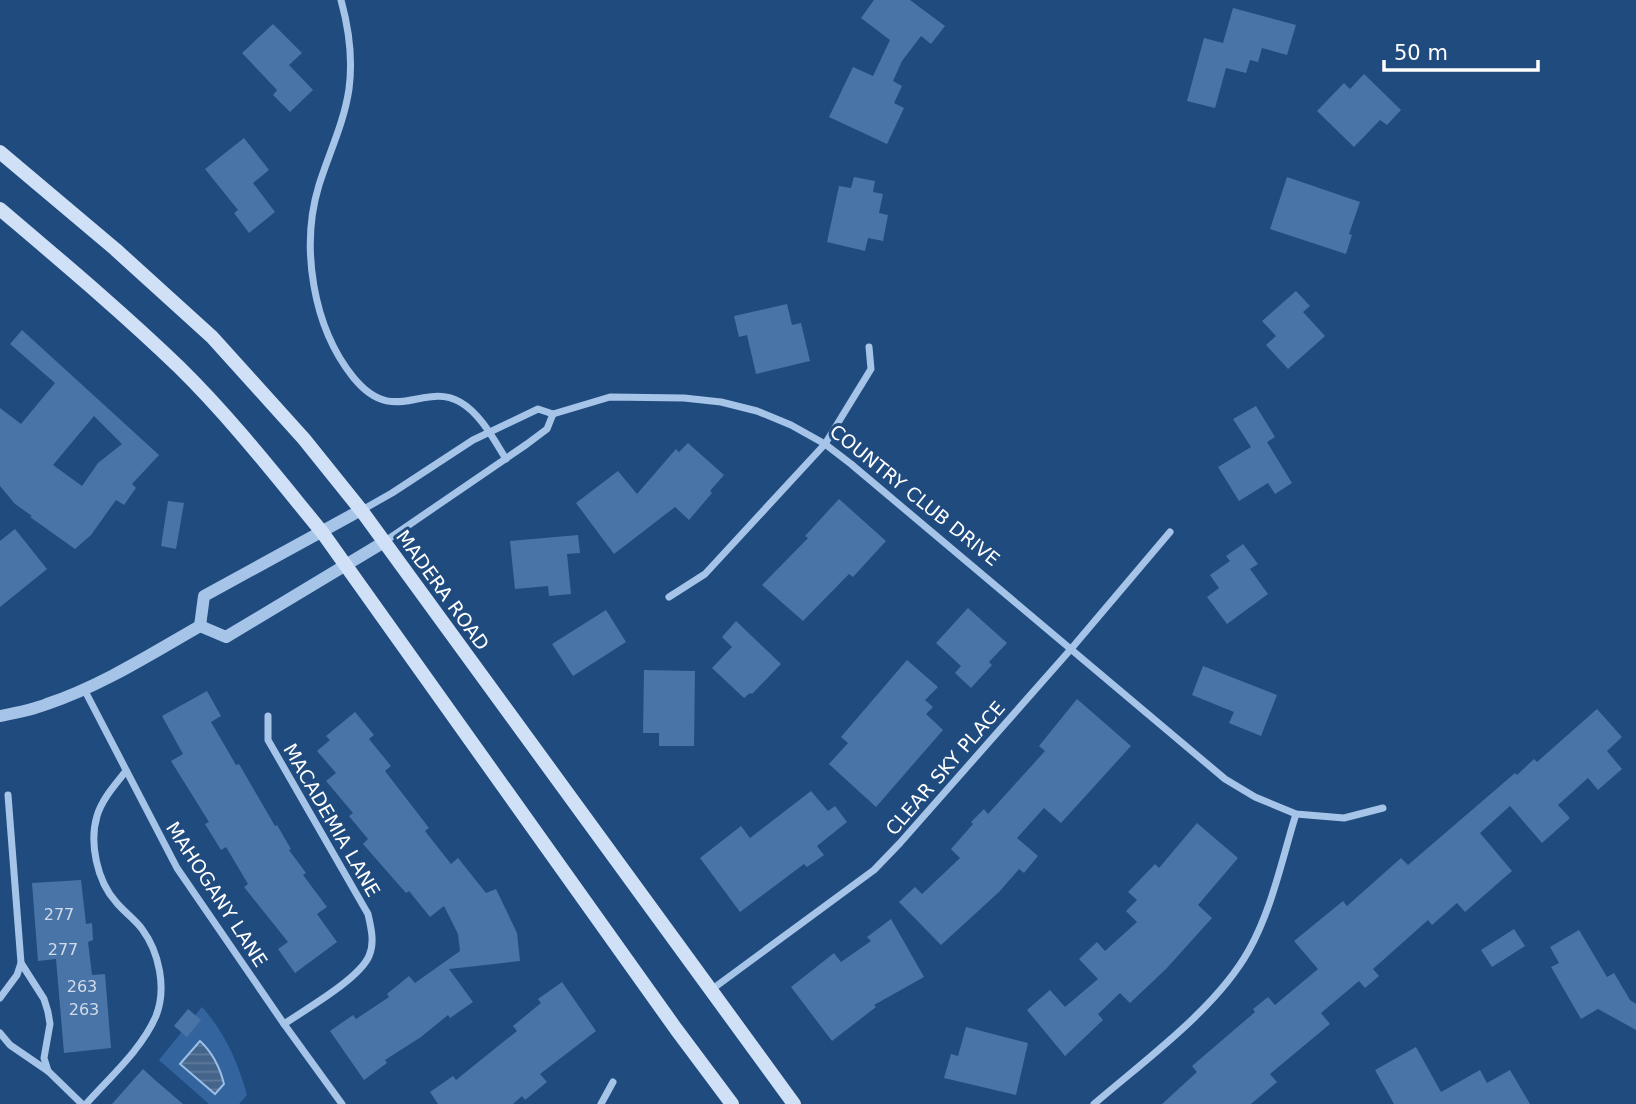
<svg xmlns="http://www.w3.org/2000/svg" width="1636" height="1104" font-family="'DejaVu Sans',sans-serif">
  <defs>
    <pattern id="water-rules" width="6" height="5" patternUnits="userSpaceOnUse" patternTransform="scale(1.75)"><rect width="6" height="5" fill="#44648a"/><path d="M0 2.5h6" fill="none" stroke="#607b9c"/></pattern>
  </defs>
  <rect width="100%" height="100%" fill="#204b7f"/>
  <!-- park -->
  <path fill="#34649d" d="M202,1007C225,1033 238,1062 247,1095L239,1104H209L159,1060Z"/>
  <!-- water -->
  <path fill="url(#water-rules)" stroke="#99bfe9" stroke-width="2" d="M200,1041C213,1053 220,1068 224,1084L215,1094L180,1064Z"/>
  <!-- building -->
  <g fill="#4974a8" fill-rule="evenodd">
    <path d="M874,0H910L945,26L931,44L921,36L902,61L893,81L902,86L894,103L904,108L887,144L829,117L853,67L873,76L890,40L861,18Z"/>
    <path d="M1233,8L1296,25L1287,55L1262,48L1258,62L1250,60L1246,73L1226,68L1215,108L1187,101L1204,38L1223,43Z"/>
    <path d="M273,24L302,53L289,65L313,90L290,112L273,95L277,90L242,53Z"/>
    <path d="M1364,74L1401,110L1387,125L1380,120L1354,147L1317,111L1344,83L1350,89Z"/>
    <path d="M244,138L269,170L253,183L275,212L249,233L234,213L238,210L205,169Z"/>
    <path d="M854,177L875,181L873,192L883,194L879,213L888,215L883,241L868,238L865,251L827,242L839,186L851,188Z"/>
    <path d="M1287,177L1360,202L1349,234L1352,235L1346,254L1270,229Z"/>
    <path d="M1296,291L1310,306L1303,312L1325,336L1288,369L1266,345L1276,336L1262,321Z"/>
    <path d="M787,304L792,325L801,323L810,361L756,374L747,335L739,337L734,316Z"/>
    <path d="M22,330L159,455L132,484L136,488L124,505L116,500L91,535L75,549L30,517L32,516L15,504L0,486V408L21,424L55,383L10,344ZM94,416L122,444L98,463L82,486L53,465Z"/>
    <path d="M1256,406L1275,437L1267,442L1292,483L1275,494L1268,483L1239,501L1218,467L1251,447L1233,419Z"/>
    <path d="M688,443L724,475L710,491L712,493L689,520L675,507L614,554L576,503L618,471L637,494L676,449L679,452Z"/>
    <path d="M839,499L886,541L853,577L849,574L803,621L762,585L808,538L805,536Z"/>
    <path d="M168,501L184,503L176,549L161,546Z"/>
    <path d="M15,529L47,569L0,607V541Z"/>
    <path d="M578,535L580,553L567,554L571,594L549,596L548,586L515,589L510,541Z"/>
    <path d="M1243,544L1258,564L1250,569L1268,594L1227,624L1207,597L1219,588L1210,575L1230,561L1226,556Z"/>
    <path d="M968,608L1007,643L989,662L992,665L971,688L955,673L961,666L936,643Z"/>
    <path d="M606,610L626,642L573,676L552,644Z"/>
    <path d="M736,621L781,664L752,694L750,693L744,698L712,668L732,647L722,637Z"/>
    <path d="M907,660L938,687L925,700L933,707L926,714L943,730L876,807L829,764L848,743L841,737Z"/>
    <path d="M1203,666L1277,695L1261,736L1229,723L1234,712L1192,695Z"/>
    <path d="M644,670L695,671L694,746H659V733H643Z"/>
    <path d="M207,691L221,716L211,722L236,765L239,764L275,826L277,825L291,849L289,850L306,873L303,875L327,907L317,914L337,942L295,973L278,949L288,942L244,887L248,884L226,847L221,850L205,824L209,822L171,761L183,754L162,716Z"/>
    <path d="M1077,699L1131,746L1061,823L1044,808L1017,838L1038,856L1024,873L1019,869L999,892L941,945L899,902L915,887L922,894L960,858L951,849L973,824L971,822L984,809L988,814L1045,751L1039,746Z"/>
    <path d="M1597,709L1622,737L1607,751L1622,769L1598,790L1588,778L1558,805L1570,818L1542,843L1510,806L1480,833L1512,871L1465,912L1457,903L1432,925L1428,920L1373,969L1379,976L1365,988L1359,981L1321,1013L1330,1024L1270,1074L1277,1082L1251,1104H1162L1197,1072L1192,1066L1255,1012L1253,1009L1268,997L1275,1005L1318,969L1294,941L1343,901L1347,906L1401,858L1408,865L1515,773L1517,775L1534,759L1537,762Z"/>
    <path d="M355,712L374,735L369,739L391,766L385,771L429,828L425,831L451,864L458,858L486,893L496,889L517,933L520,961L449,969L473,1002L450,1018L448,1015L421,1037L385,1060L387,1063L364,1080L330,1031L353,1015L356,1019L389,997L387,994L409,976L415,983L460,951L458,934L444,906L430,917L409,891L406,893L363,844L368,839L349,816L353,813L326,781L336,773L317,751L330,740L326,736Z"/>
    <path d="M811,791L828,811L835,806L847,822L817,846L824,855L807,867L804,864L740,912L700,858L741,826L750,838Z"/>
    <path d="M1197,823L1238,858L1198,905L1212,918L1166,969L1130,1003L1120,993L1098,1014L1103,1020L1065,1056L1027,1010L1050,990L1065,1007L1098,979L1079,959L1097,942L1105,951L1137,922L1126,911L1137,900L1128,892L1155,864L1159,868Z"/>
    <path d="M81,880L86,924L92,923L93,940L88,942L92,975L105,974L111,1048L64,1053L56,959L38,961L32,883Z"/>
    <path d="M891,919L924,977L874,1005L876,1007L832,1041L791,987L834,953L841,962L871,941L867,937Z"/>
    <path d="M1514,929L1525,946L1492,967L1481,950Z"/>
    <path d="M1579,930L1607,977L1614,973L1630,1000L1636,1004V1030L1598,1009L1581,1019L1551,967L1559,963L1550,947Z"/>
    <path d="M562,982L596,1031L540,1074L547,1082L525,1100L522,1096L513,1104H438L430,1092L453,1076L456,1080L517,1031L513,1026L541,1003L538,999Z"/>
    <path d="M188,1009L201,1020L187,1037L174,1026Z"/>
    <path d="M966,1027L1028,1043L1016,1095L944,1078L951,1054L958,1056Z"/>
    <path d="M1416,1047L1441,1092L1480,1070L1487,1083L1510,1070L1530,1104H1394L1375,1070Z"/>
    <path d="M143,1069L155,1080L183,1104H112Z"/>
  </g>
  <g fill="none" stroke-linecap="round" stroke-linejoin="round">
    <!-- minor -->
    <g stroke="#a5c4e7" stroke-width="7">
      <path d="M341,0C349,29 353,59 349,89C344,123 329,153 319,185C300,247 313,327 353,377C394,428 423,381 460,402C480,413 494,440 506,459"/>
      <path d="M362,510L392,493L473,440L538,409L553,414L610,397L684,398L721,402L757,411L791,425L825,444L851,464L1225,779L1255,797L1296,814L1344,818L1383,808"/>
      <path d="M384,542L527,444L547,429L553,414"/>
      <path d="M669,597L705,574L825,444L871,369L869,347"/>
      <path d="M84,689L177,868L284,1024L342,1104"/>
      <path d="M268,716V740L368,914C371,928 375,942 369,956C359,979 306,1009 284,1024"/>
      <path d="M8,795L21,963L44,999L48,1012L50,1024L44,1058L48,1071"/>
      <path d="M711,990L874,870L900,843L1071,649L1170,532"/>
      <path d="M0,998L17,975L21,963"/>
      <path d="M0,1033L10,1045L48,1071L82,1104"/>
      <path d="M86,1104C110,1077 142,1049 156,1016C167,988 159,952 142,929C135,919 124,912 116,902C97,881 89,843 97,816C102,799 115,785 126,771"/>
      <path d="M601,1104L613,1082"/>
      <path d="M1094,1104C1145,1060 1217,1008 1249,950C1272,909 1282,859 1296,814"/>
    </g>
    <!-- tertiary -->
    <g stroke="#a5c4e7" stroke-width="12">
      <path d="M200,626L226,637L384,542"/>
      <path d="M200,626L204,596L361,510"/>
      <path d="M0,716C16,713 32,710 47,704C101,686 151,654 200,626"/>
    </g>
    <!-- secondary -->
    <g stroke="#d0e0f6" stroke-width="14">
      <path d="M0,152L115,249L212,337L304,439L361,510L794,1104"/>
      <path d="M0,209C60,260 122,312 179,367C231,418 276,476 322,532L676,1029L732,1104"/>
    </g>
  </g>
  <g text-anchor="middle" stroke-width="6" stroke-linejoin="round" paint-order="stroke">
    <!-- number labels -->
    <g font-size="16" fill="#d2dce9">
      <text x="59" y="920">277</text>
      <text x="63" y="955">277</text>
      <text x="82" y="992">263</text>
      <text x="84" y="1015">263</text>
    </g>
    <!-- street labels -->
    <g font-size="19" fill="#fff" stroke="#204b7f">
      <text transform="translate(915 495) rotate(39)" y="7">COUNTRY CLUB DRIVE</text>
      <text transform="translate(443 590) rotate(54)" y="7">MADERA ROAD</text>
      <text transform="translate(945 768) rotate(-49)" y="7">CLEAR SKY PLACE</text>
      <text transform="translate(332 820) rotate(60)" y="7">MACADEMIA LANE</text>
      <text transform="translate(217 894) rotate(57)" y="7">MAHOGANY LANE</text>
    </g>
  </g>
  <!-- scale -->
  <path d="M1384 60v10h154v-10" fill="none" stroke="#ffffff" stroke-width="3.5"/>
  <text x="1394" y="60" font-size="21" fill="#ffffff" stroke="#204b7f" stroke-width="5" paint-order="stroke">50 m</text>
</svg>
